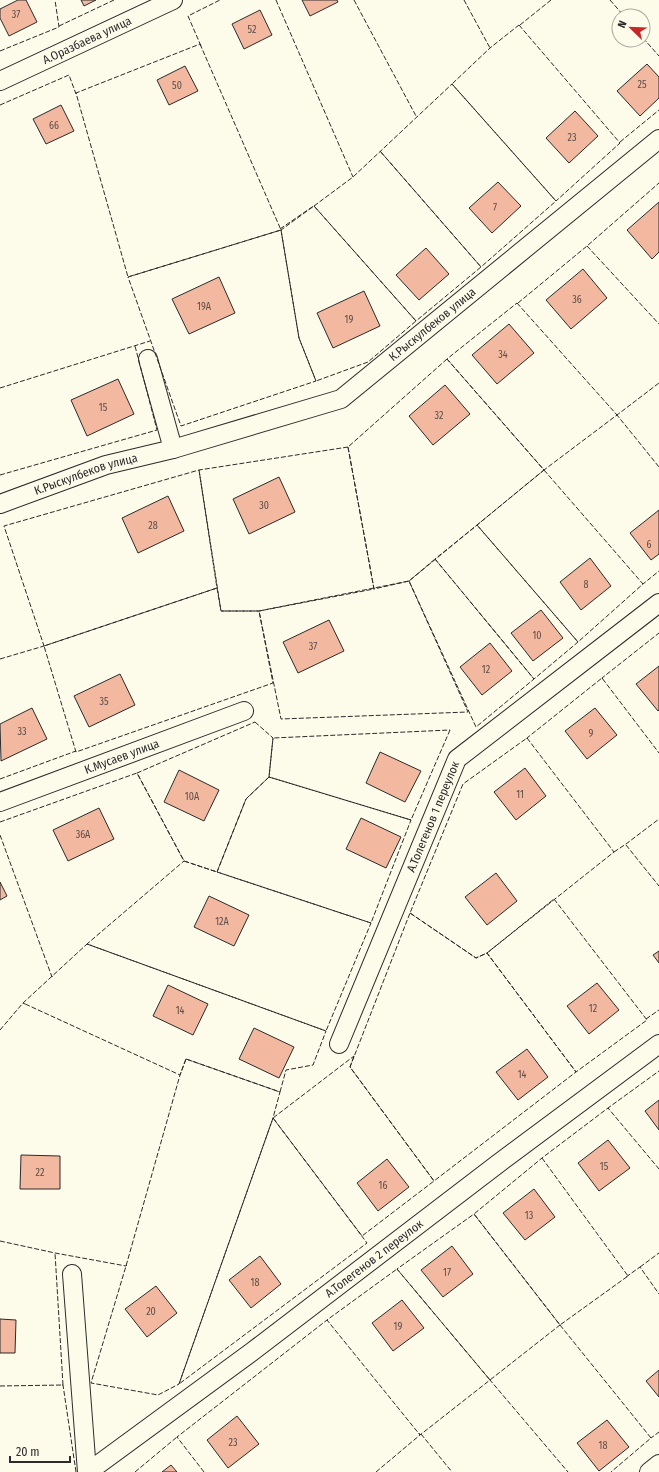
<svg xmlns="http://www.w3.org/2000/svg" width="659" height="1472" font-family="'Fira Sans Condensed',sans-serif">
  <rect width="100%" height="100%" fill="#fdfbea"/>
  <!-- building -->
  <g fill="#f2b8a0" stroke="#2b2b2b">
    <path d="M18,0H26L37,22L9,36L0,18V9Z"/>
    <path d="M81,0H96L84,6Z"/>
    <path d="M302,0H337L338,2L310,16Z"/>
    <path d="M260,10L272,35L244,49L232,24Z"/>
    <path d="M647,64L659,77V98L640,116L617,91Z"/>
    <path d="M185,66L198,91L169,105L157,80Z"/>
    <path d="M61,105L74,131L46,144L33,119Z"/>
    <path d="M575,111L598,136L569,163L546,138Z"/>
    <path d="M498,182L521,206L492,233L469,208Z"/>
    <path d="M659,202V252L652,259L627,230Z"/>
    <path d="M426,248L449,274L419,300L396,275Z"/>
    <path d="M583,269L607,298L571,329L546,300Z"/>
    <path d="M219,277L235,313L189,334L172,299Z"/>
    <path d="M364,291L380,326L333,348L317,313Z"/>
    <path d="M509,324L534,353L497,384L472,355Z"/>
    <path d="M118,379L134,414L87,436L71,400Z"/>
    <path d="M445,385L470,414L433,445L409,416Z"/>
    <path d="M279,477L295,512L249,534L233,499Z"/>
    <path d="M168,496L184,531L138,553L122,518Z"/>
    <path d="M659,510V554L651,560L630,533Z"/>
    <path d="M590,558L611,586L581,610L560,582Z"/>
    <path d="M541,610L563,638L533,661L511,633Z"/>
    <path d="M329,620L344,651L298,673L283,642Z"/>
    <path d="M490,643L512,671L482,695L460,667Z"/>
    <path d="M659,666V710L658,711L636,684Z"/>
    <path d="M120,674L135,705L89,727L74,696Z"/>
    <path d="M32,708L47,739L1,761L0,724Z"/>
    <path d="M595,708L617,735L587,759L565,731Z"/>
    <path d="M380,752L421,771L405,802L366,783Z"/>
    <path d="M525,768L546,796L516,820L494,792Z"/>
    <path d="M179,770L219,790L204,821L164,802Z"/>
    <path d="M99,808L114,839L68,861L53,830Z"/>
    <path d="M361,818L401,837L386,868L346,849Z"/>
    <path d="M496,873L517,901L487,925L465,897Z"/>
    <path d="M0,882L7,896L0,900Z"/>
    <path d="M209,896L249,915L234,946L194,927Z"/>
    <path d="M659,951V963L653,955Z"/>
    <path d="M597,983L619,1010L589,1034L567,1006Z"/>
    <path d="M168,985L208,1004L193,1035L153,1016Z"/>
    <path d="M254,1028L294,1047L279,1078L239,1059Z"/>
    <path d="M527,1049L548,1077L518,1100L496,1072Z"/>
    <path d="M659,1100V1130L645,1111Z"/>
    <path d="M608,1140L630,1168L599,1191L578,1163Z"/>
    <path d="M21,1155L60,1156V1189H20Z"/>
    <path d="M387,1159L409,1187L378,1211L357,1183Z"/>
    <path d="M534,1189L555,1217L525,1240L503,1213Z"/>
    <path d="M452,1246L473,1274L443,1297L421,1270Z"/>
    <path d="M260,1256L281,1284L251,1308L229,1280Z"/>
    <path d="M156,1286L177,1313L147,1337L125,1309Z"/>
    <path d="M402,1300L424,1328L393,1351L372,1323Z"/>
    <path d="M0,1319L16,1320L15,1353H0Z"/>
    <path d="M659,1370V1397L646,1381Z"/>
    <path d="M237,1416L259,1444L228,1468L207,1440Z"/>
    <path d="M607,1420L629,1447L599,1471L577,1443Z"/>
    <path d="M171,1465L177,1472H162Z"/>
  </g>
  <g fill="none" stroke-linecap="round" stroke-linejoin="round">
    <defs>
      <g id="street">
        <path id="s1" d="M0,81L173,0"/>
        <path d="M148,359L173,449"/>
        <path id="s2" d="M0,504L106,465L173,449L341,399L659,139"/>
        <path id="s3" d="M0,802L244,711"/>
        <path id="s4" d="M339,1044L457,759L659,603"/>
        <path d="M72,1274L87,1472"/>
        <path id="s5" d="M88,1472L253,1351L499,1163L659,1044"/>
        <path d="M649,1472L659,1464"/>
      </g>
    </defs>
    <!-- street casing -->
    <use href="#street" stroke="#2b2b2b" stroke-width="20"/>
    <!-- street -->
    <use href="#street" stroke="#fdfbea" stroke-width="18"/>
    <!-- fence -->
    <g stroke="#2b2b2b" stroke-width="1" stroke-dasharray="5 2" stroke-linecap="butt">
      <path d="M276,0L353,177"/>
      <path d="M354,0L416,116"/>
      <path d="M464,0L490,48L489,49"/>
      <path d="M610,0L624,16"/>
      <path d="M519,25L620,143L556,201L452,84L490,48Z"/>
      <path d="M520,25L551,0"/>
      <path d="M59,26L114,0"/>
      <path d="M643,38L659,56"/>
      <path d="M200,44L281,230L128,277L76,93Z"/>
      <path d="M201,46L188,16L220,0"/>
      <path d="M0,51L59,27L55,0"/>
      <path d="M0,105L69,75L76,94"/>
      <path d="M620,142L659,110"/>
      <path d="M380,151L481,267L416,321L314,206L353,177L452,84L556,201L481,267L380,151"/>
      <path d="M314,206L416,321L368,362L316,381L299,338L281,230Z"/>
      <path d="M280,229L315,205"/>
      <path d="M281,230L299,338L316,381L181,426L128,277Z"/>
      <path d="M587,246L659,324"/>
      <path d="M517,303L617,415L544,470L447,359Z"/>
      <path d="M518,303L587,246L659,183"/>
      <path d="M447,359L544,470L409,581L374,589L348,447Z"/>
      <path d="M0,388L150,341"/>
      <path d="M616,414L617,415L659,383"/>
      <path d="M616,416L617,415L659,467"/>
      <path d="M348,447L374,589L259,611H221L199,470Z"/>
      <path d="M199,470L217,588L44,646L4,526Z"/>
      <path d="M544,470L643,584L578,642L477,525Z"/>
      <path d="M0,475L157,430L135,346"/>
      <path d="M477,525L578,642L534,679L435,559Z"/>
      <path d="M435,559L534,679L476,727L409,581Z"/>
      <path d="M409,581L468,712L281,719L259,611Z"/>
      <path d="M642,583L643,584L659,571"/>
      <path d="M217,588L221,611H259L273,683L76,752L44,646Z"/>
      <path d="M0,659L44,646"/>
      <path d="M603,679L602,678L659,633"/>
      <path d="M255,722L273,738L269,777L246,799L217,872L184,861L137,773Z"/>
      <path d="M450,730L411,820L269,777L273,738Z"/>
      <path d="M527,738L614,852L487,953L476,958L410,913L463,784Z"/>
      <path d="M527,739V738L602,678L659,753"/>
      <path d="M269,777L411,820L371,923L217,872L246,799Z"/>
      <path d="M0,779L76,751"/>
      <path d="M0,822L137,773L184,861"/>
      <path d="M0,835L52,977L53,976"/>
      <path d="M626,845L659,886"/>
      <path d="M614,852L626,844L659,819"/>
      <path d="M184,861L371,923L326,1031L87,944Z"/>
      <path d="M554,899L647,1020L576,1072L487,953Z"/>
      <path d="M410,913L476,958L487,953L576,1072L434,1181L350,1067Z"/>
      <path d="M87,944L326,1031L313,1065L286,1070L280,1092L186,1059L180,1075L23,1003Z"/>
      <path d="M646,1019L659,1010"/>
      <path d="M0,1030L23,1003L25,1004"/>
      <path d="M354,1056L350,1067L434,1181L362,1236L273,1118Z"/>
      <path d="M186,1059L280,1092L273,1118L179,1384L158,1395L91,1383L126,1266L180,1075Z"/>
      <path d="M609,1109L608,1108L659,1071"/>
      <path d="M273,1118L367,1243L179,1384Z"/>
      <path d="M542,1158L628,1276L560,1325L474,1214L542,1158L608,1108L659,1169"/>
      <path d="M474,1214L560,1325L490,1380L397,1269Z"/>
      <path d="M0,1241L55,1253L126,1266L127,1265"/>
      <path d="M640,1267L659,1253"/>
      <path d="M397,1269L490,1380L420,1435L327,1320Z"/>
      <path d="M626,1277L640,1267L659,1294"/>
      <path d="M560,1325L651,1438L611,1472"/>
      <path d="M491,1380H490L568,1472"/>
      <path d="M62,1385H63L76,1472"/>
      <path d="M0,1386L63,1385L55,1253"/>
      <path d="M421,1434L452,1472"/>
      <path d="M650,1437L651,1438L659,1432"/>
      <path d="M135,1472L177,1437L178,1438"/>
      <path d="M204,1472L177,1437L327,1320L328,1321"/>
      <path d="M376,1472L420,1435L419,1433"/>
    </g>
  </g>
  <g text-anchor="middle" stroke-width="3" stroke-linejoin="round" paint-order="stroke">
    <!-- number labels -->
    <g font-size="10" fill="#5d4e48">
      <text x="16" y="18">37</text>
      <text x="252" y="33">52</text>
      <text x="642" y="88">25</text>
      <text x="177" y="89">50</text>
      <text x="54" y="129">66</text>
      <text x="572" y="141">23</text>
      <text x="495" y="211">7</text>
      <text x="577" y="303">36</text>
      <text x="204" y="310">19А</text>
      <text x="349" y="323">19</text>
      <text x="503" y="358">34</text>
      <text x="103" y="411">15</text>
      <text x="439" y="419">32</text>
      <text x="264" y="509">30</text>
      <text x="153" y="529">28</text>
      <text x="649" y="548">6</text>
      <text x="586" y="588">8</text>
      <text x="537" y="639">10</text>
      <text x="313" y="650">37</text>
      <text x="486" y="673">12</text>
      <text x="104" y="705">35</text>
      <text x="22" y="735">33</text>
      <text x="591" y="737">9</text>
      <text x="520" y="798">11</text>
      <text x="192" y="800">10А</text>
      <text x="83" y="838">36А</text>
      <text x="222" y="925">12А</text>
      <text x="593" y="1012">12</text>
      <text x="180" y="1014">14</text>
      <text x="522" y="1078">14</text>
      <text x="604" y="1170">15</text>
      <text x="40" y="1176">22</text>
      <text x="383" y="1189">16</text>
      <text x="529" y="1219">13</text>
      <text x="447" y="1276">17</text>
      <text x="255" y="1286">18</text>
      <text x="151" y="1315">20</text>
      <text x="398" y="1330">19</text>
      <text x="233" y="1446">23</text>
      <text x="603" y="1449">18</text>
    </g>
    <!-- street labels -->
    <g font-size="12" fill="#2b2b2b" stroke="#fdfbea">
      <text dy="4" stroke="none"><textPath href="#s1" startOffset="96">А.Оразбаева улица</textPath></text>
      <text dy="4" stroke="none"><textPath href="#s2" startOffset="475">К.Рыскулбеков улица</textPath></text>
      <text dy="4" stroke="none"><textPath href="#s2" startOffset="91">К.Рыскулбеков улица</textPath></text>
      <text dy="4" stroke="none"><textPath href="#s3" startOffset="130">К.Мусаев улица</textPath></text>
      <text dy="4" stroke="none"><textPath href="#s4" startOffset="246">А.Толегенов 1 переулок</textPath></text>
      <text dy="4" stroke="none"><textPath href="#s5" startOffset="357">А.Толегенов 2 переулок</textPath></text>
    </g>
  </g>
  <!-- north arrow -->
  <g transform="translate(631 28) rotate(293)"><circle r="19" fill="#fdfbea" stroke="#a9a89e"/>
  <path d="M0-3L7 15L0 10L-7 15Z" fill="#c62828"/>
  <text y="-6" font-size="11" font-weight="bold" text-anchor="middle" fill="#2b2b2b">N</text>
  </g>
  <!-- scale -->
  <path d="M10 1456v6h60v-6" fill="none" stroke="#2b2b2b" stroke-width="2"/>
  <text x="16" y="1456" font-size="12" fill="#2b2b2b" stroke="#fdfbea" stroke-width="3" paint-order="stroke">20 m</text>
</svg>
